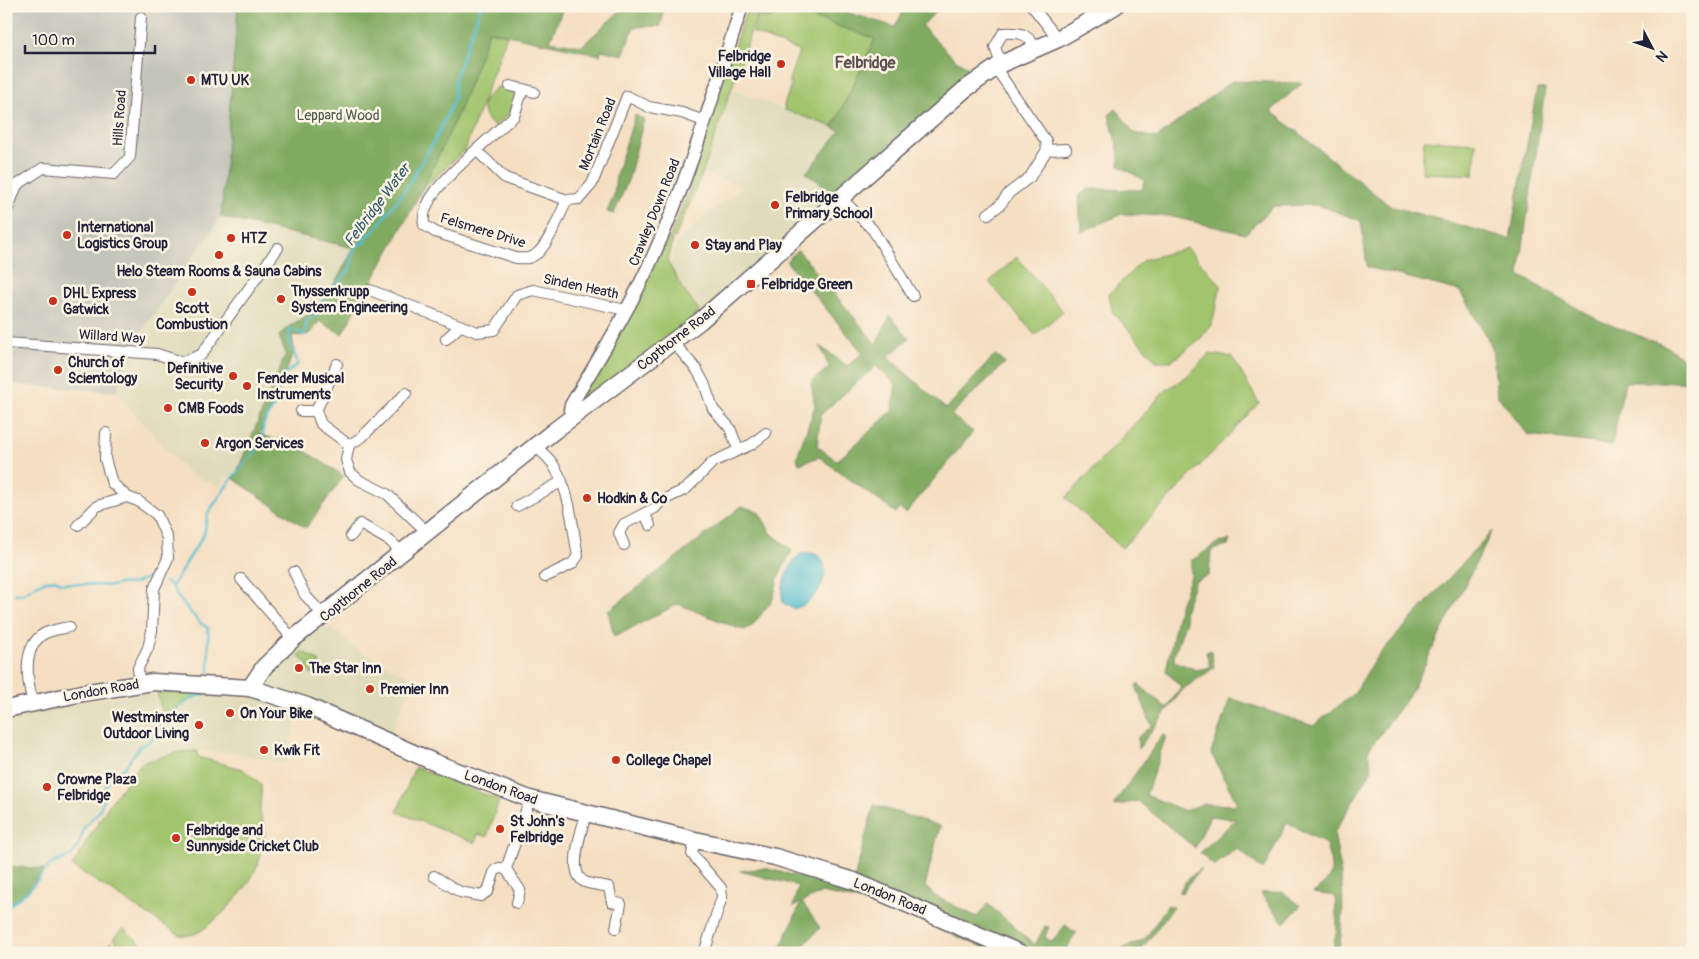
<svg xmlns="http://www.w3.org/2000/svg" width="1699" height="959" font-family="Pangolin,sans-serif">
  <rect width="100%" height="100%" fill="#fcf5e5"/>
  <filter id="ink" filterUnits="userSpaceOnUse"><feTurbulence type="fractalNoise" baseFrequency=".02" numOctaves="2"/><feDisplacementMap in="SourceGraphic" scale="10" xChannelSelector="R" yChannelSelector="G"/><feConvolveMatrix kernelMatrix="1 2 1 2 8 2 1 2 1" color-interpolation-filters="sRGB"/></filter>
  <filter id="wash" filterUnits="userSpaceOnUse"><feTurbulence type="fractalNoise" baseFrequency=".0096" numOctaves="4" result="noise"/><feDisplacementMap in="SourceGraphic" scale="20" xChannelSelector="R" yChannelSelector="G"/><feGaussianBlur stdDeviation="1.12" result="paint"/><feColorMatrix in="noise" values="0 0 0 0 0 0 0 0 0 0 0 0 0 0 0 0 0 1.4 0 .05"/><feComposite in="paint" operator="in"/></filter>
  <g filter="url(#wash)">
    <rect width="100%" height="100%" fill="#f5dfc2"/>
    <!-- built -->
    <g fill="#e0dcbb">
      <path d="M733,89L893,152L706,316L681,285L671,263L675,245L708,213L743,187L705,173Z"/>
      <path d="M221,217L354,248L337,280L318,304L307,315L285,328L280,336L286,354L238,472L228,476L220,487L190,475L116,392L131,351L149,321Z"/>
      <path d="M328,626L358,650L414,679L390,734L304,695L285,763L235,753L197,751L180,752L141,763L132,753L103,782L101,800L92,816L80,831L60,868L44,869L6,866V716L60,703L144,694L203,693L249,700L281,658L298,643Z"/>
    </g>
    <!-- industrial -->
    <path fill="#c4c5b9" d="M6,6L238,7L221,217L149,321L131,351L116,392L6,384Z"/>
    <!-- green -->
    <g fill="#a1c46d" stroke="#627354">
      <path d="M748,6H760L703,172L675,238L670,236L687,196L701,150L699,146Z"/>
      <path d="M789,9L876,39L833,127L785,110L784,105L792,83L788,82L799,51L753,33L758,17L770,19L777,13Z"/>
      <path d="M489,31L507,35L465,150L421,190L458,113Z"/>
      <path d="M497,87L512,90L516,96L510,113L494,126C477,112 480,101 497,87Z"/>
      <path d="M1424,140L1476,143L1474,175L1422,173Z"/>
      <path d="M669,237L673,240L668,262L682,288L700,311L694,315L695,318L585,403L579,400L614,341Z"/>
      <path d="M1187,248L1221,285L1212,324L1200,339L1172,361H1156L1112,311L1109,294L1143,260Z"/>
      <path d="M1017,257L1063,311L1035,335L989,282Z"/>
      <path d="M1209,354L1232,357L1259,403L1122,548L1066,498L1166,390L1186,377Z"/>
      <path d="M302,651L320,662L313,674L304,670L308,664L299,657Z"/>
      <path d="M181,692L203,693L163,716L157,693Z"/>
      <path d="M197,751L198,757L242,769L261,784C262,794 260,801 260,811C260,817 264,823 264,829C265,867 243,895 217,918C204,929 197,937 180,935L72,866L110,803L141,763L180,752Z"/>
      <path d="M415,767L499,800L487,837L478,834L475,843L397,812Z"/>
      <path d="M123,928L146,948L142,953H129L113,939Z"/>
      <path d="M111,942L123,953H101Z"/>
    </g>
    <!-- forest -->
    <g fill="#80aa60" stroke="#51664e" fill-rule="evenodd">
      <path d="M238,6H564L550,41L582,46L625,6H664L661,26L634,27L623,55L601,50L600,55L489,31C479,58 469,87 458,113C425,190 383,262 342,334L319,321C311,335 307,337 292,335L294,350L281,386L259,434L302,449L344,476L306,528L234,479L286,354L279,336C287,325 297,323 307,315C327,301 342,270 354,248L221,217Z"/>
      <path d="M762,6H827L895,27L906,6H941L922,26L956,60L983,76L840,197L806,173L840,131L833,127L875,39L789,9L777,13L770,19L758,17Z"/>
      <path d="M1232,81L1302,83L1271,111L1390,206L1510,239L1537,89H1545L1519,275L1598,320L1668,347L1693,366V387L1687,382H1625L1612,445L1528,435L1497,395L1492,347L1460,291L1367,267L1361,221L1318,205L1274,206L1245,234L1169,216L1122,214L1081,232L1079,196L1088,189L1142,190L1144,180L1119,166V153L1109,115L1116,109L1134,133L1156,138Z"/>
      <path d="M635,115L644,119L629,178L614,214L607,212L614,195L616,175Z"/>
      <path d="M798,250L876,344L890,316L909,338L888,357L946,409L995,355L1005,363L951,415L973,432L906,513L899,508L896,513L819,457L799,464L797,457L815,406L811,383L829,367L820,346L847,366L863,353L786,261ZM876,366L896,384L892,411L837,461L817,446L821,414Z"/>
      <path d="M742,506L759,512L771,533L792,550L778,578L773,599L752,626L744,630L737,628L678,604L614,637L608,611Z"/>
      <path d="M1492,531L1411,692L1368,751L1372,770L1334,833C1342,873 1347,913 1338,953H1332L1337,930L1335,896L1313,893C1337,876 1333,869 1325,843L1287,823L1263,870L1237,848L1214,866L1200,853L1236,819L1210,816L1195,848L1138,801L1113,806L1163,734L1166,736L1146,795L1185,811L1202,804L1238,805L1211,753L1230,698L1313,726L1354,694L1375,659Z"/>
      <path d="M1230,540L1228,545L1211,551L1209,575L1195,581L1184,611L1186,621L1174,655V661L1196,670L1210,667L1206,652L1211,650L1214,668L1183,689L1138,749V737L1152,726L1136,686L1138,684L1167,708L1181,687L1166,671L1179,608L1191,576V561L1218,543Z"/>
      <path d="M874,805L940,826L925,886L935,896L977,917L988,904L1035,945L1045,926L1049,927L1045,937L1052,942L1065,925L1076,933L1067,948L1072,953L1046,951L1037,953L1003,939L992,951L917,919L851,899L821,893L802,902L820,928L797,953H778L801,903L793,907L798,886L740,871L765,868L851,890Z"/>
      <path d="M6,866L44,869L28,891L6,908Z"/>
      <path d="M1201,868L1181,894L1179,892L1186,881Z"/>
      <path d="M1283,892L1301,906L1284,923L1260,893Z"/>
      <path d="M1168,905L1173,907L1139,953H1113L1145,939Z"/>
    </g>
    <!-- water -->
    <path fill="#54bed0" stroke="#3b7086" d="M803,553C839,549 827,601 793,609L783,603C779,588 789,560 803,553Z"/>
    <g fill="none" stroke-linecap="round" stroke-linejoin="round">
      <!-- stream -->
      <g stroke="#54bed0" stroke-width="2.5">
        <path d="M165,582L172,586L204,534L208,513L232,478L259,447L263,437V424L276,403L280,382L285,374L298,364L290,343V331L293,329L304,335L307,320L320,313L324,300L350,269L353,252L360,243H365V237L373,232L406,189L438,134L454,99L455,78L481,6"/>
        <path d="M172,586L177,596L199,622L208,628L209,672"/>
        <path d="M15,594C29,594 28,589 38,584C43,581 50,581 55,579L61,583L114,586C121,582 123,584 130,584C138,584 143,577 151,578"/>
        <path d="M6,908L28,891L51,864L71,856L78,846L84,828L99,811L105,797V787L112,775L124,768L140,746L147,743L154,736L162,719L194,697L207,693"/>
      </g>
    </g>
  </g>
  <g filter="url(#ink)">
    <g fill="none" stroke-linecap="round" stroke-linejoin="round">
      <defs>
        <g id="minor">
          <path d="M1032,6L1058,39"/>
          <path d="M1001,64L995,47L1003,33C1019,32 1028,33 1035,48"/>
          <path d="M510,86L523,89"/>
          <path d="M534,92L523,89L514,116L476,150L505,178L567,200L579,199L592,184L627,96L649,107L682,113L704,121"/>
          <path d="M476,150C458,168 419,198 424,225L435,232L516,258C523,258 529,260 535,255C548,247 560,214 567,200"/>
          <path d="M1047,150L1066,149"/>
          <path d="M840,197L873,230L913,296"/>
          <path d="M6,213L17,185L43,168L114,174L130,157L141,17"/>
          <path d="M988,214L1000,205L1009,193L1030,177L1047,150L1046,141L995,67"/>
          <path d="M370,290L477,332L494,330L517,295L533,290L626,310"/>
          <path d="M446,339L460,326"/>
          <path d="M673,342L697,370L704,383L713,409L730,428L738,449"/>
          <path d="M6,343L157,354L182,362L201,355L278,248"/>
          <path d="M337,364L316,411L321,424L349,445"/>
          <path d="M406,393L362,437L349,445L346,460L350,472L359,480L387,494L428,533"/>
          <path d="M301,411H316"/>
          <path d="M106,433L105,459L112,483L127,497L138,501L157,515L167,538L168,558L154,589L152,631L148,648L138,668L139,683"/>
          <path d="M535,446C541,452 550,458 554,466C571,493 572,526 578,556L572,564L545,577"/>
          <path d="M517,506L561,482"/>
          <path d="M645,514L650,525"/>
          <path d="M78,525L97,506L127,497"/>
          <path d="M351,536L360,524L390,541L403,553"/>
          <path d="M624,545L619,533L624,524L655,508L661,501L686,489L713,462L752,444L766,433"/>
          <path d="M294,572L305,595L324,616"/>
          <path d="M241,579L293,639"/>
          <path d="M33,702C27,682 22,649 42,635C49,630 60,629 69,627"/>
          <path d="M586,814C582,829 566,874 585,882C592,885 601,885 609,887L612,902L621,904L616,928"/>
          <path d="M695,840L692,854L721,888L722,897L704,953"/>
          <path d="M434,876L460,892L481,896L488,891L495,870L499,868L506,869"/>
          <path d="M517,903L520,890L506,869L530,799"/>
        </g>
        <path id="tertiary" d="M574,416L570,410L571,405C601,355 632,305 655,252C691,173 715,88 742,6"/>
        <g id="trunk">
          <path d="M250,688L264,667L293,639L554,431L700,321L964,90L1001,64L1058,39L1115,6"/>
          <path d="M6,709L83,693L153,682L250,688L307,706L436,763L530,799L695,840L775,857L854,881L1020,953"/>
        </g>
      </defs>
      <!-- minor casing -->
      <use href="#minor" stroke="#6c646a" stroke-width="12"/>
      <!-- tertiary casing -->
      <use href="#tertiary" stroke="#6c646a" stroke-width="15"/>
      <!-- trunk casing -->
      <use href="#trunk" stroke="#6c646a" stroke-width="19"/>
      <!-- minor -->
      <use href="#minor" stroke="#fff" stroke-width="10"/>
      <!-- tertiary -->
      <use href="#tertiary" stroke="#fff" stroke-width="12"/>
      <!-- trunk -->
      <use href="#trunk" stroke="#fff" stroke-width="16"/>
    </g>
  </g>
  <!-- markers -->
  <g fill="#c8321e" stroke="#fcf5e5" stroke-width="2">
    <circle cx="781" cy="64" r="5"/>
    <circle cx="191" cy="80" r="5"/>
    <circle cx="775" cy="205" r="5"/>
    <circle cx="67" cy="235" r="5"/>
    <circle cx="231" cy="238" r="5"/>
    <circle cx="695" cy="245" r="5"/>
    <circle cx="219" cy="255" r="5"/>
    <rect x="746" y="279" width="10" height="10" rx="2.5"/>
    <circle cx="192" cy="292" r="5"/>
    <circle cx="281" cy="299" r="5"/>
    <circle cx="53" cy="301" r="5"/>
    <circle cx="58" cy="370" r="5"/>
    <circle cx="233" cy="376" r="5"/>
    <circle cx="247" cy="386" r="5"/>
    <circle cx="168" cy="408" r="5"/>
    <circle cx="205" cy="443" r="5"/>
    <circle cx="587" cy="498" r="5"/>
    <circle cx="299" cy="668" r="5"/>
    <circle cx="370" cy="689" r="5"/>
    <circle cx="230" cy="713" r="5"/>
    <circle cx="199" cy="725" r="5"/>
    <circle cx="264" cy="750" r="5"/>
    <circle cx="616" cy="760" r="5"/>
    <circle cx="47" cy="787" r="5"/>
    <circle cx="500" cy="829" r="5"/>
    <circle cx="176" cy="838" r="5"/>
  </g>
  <g text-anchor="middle" stroke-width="5" stroke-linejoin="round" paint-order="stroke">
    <!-- poi labels -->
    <g font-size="14" font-weight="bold" fill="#22223b" stroke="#fcf5e5" text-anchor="start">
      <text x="771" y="61" text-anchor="end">Felbridge<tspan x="771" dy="16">Village Hall</tspan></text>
      <text x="201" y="85">MTU UK</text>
      <text x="785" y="202">Felbridge<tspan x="785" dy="16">Primary School</tspan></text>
      <text x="77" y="232">International<tspan x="77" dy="16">Logistics Group</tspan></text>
      <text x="241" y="243">HTZ</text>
      <text x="705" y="250">Stay and Play</text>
      <text x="219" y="276" text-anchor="middle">Helo Steam Rooms &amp; Sauna Cabins</text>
      <text x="761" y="289">Felbridge Green</text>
      <text x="291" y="296">Thyssenkrupp<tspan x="291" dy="16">System Engineering</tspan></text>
      <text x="63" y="298">DHL Express<tspan x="63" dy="16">Gatwick</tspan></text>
      <text x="192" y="313" text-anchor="middle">Scott<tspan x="192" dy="16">Combustion</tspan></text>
      <text x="68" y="367">Church of<tspan x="68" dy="16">Scientology</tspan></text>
      <text x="223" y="373" text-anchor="end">Definitive<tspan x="223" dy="16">Security</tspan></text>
      <text x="257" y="383">Fender Musical<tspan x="257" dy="16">Instruments</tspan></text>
      <text x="178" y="413">CMB Foods</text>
      <text x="215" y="448">Argon Services</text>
      <text x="597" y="503">Hodkin &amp; Co</text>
      <text x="309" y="673">The Star Inn</text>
      <text x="380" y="694">Premier Inn</text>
      <text x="240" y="718">On Your Bike</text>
      <text x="189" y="722" text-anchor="end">Westminster<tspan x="189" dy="16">Outdoor Living</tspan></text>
      <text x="274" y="755">Kwik Fit</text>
      <text x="626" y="765">College Chapel</text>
      <text x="57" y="784">Crowne Plaza<tspan x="57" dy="16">Felbridge</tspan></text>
      <text x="510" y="826">St John's<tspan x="510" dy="16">Felbridge</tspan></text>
      <text x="186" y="835">Felbridge and<tspan x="186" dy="16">Sunnyside Cricket Club</tspan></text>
    </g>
    <!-- park labels -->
    <g font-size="14" fill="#4e5b4c" stroke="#fcf5e5">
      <text x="338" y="120">Leppard Wood</text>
    </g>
    <!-- street labels -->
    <g font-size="14" fill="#22223b" stroke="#fcf5e5">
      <text transform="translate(119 118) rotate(-86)" y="5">Hills Road</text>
      <text transform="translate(597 134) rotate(-68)" y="5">Mortain Road</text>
      <text transform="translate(654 212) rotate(-68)" y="5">Crawley Down Road</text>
      <text transform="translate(483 230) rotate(17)" y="5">Felsmere Drive</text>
      <text transform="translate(581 286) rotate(12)" y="5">Sinden Heath</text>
      <text transform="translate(112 336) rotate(4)" y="5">Willard Way</text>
      <text transform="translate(676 338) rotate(-38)" y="5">Copthorne Road</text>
      <text transform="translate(358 589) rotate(-39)" y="5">Copthorne Road</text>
      <text transform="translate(101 690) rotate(-10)" y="5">London Road</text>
      <text transform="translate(501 787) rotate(20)" y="5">London Road</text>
      <text transform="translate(890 896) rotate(22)" y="5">London Road</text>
    </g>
    <!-- water labels -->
    <g font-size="15" font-style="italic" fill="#34596f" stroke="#fcf5e5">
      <text transform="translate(377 205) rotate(-53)" y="5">Felbridge Water</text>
    </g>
    <!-- quarter labels -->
    <g font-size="16" font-weight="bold" fill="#5f5051" stroke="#fcf5e5">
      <text x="865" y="68">Felbridge</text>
    </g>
  </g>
  <!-- margin -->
  <rect width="1699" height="959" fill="none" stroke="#fcf5e5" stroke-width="25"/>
  <!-- north arrow -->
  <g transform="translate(1652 48) rotate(131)" stroke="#fcf5e5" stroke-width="4" paint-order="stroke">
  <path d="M0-4L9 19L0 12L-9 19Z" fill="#22223b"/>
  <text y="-8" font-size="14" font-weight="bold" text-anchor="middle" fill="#22223b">N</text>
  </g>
  <!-- scale -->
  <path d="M25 45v8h130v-8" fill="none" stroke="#22223b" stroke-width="2.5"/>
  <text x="32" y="45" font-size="15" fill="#22223b" stroke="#fcf5e5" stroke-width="4" paint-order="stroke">100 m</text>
</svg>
